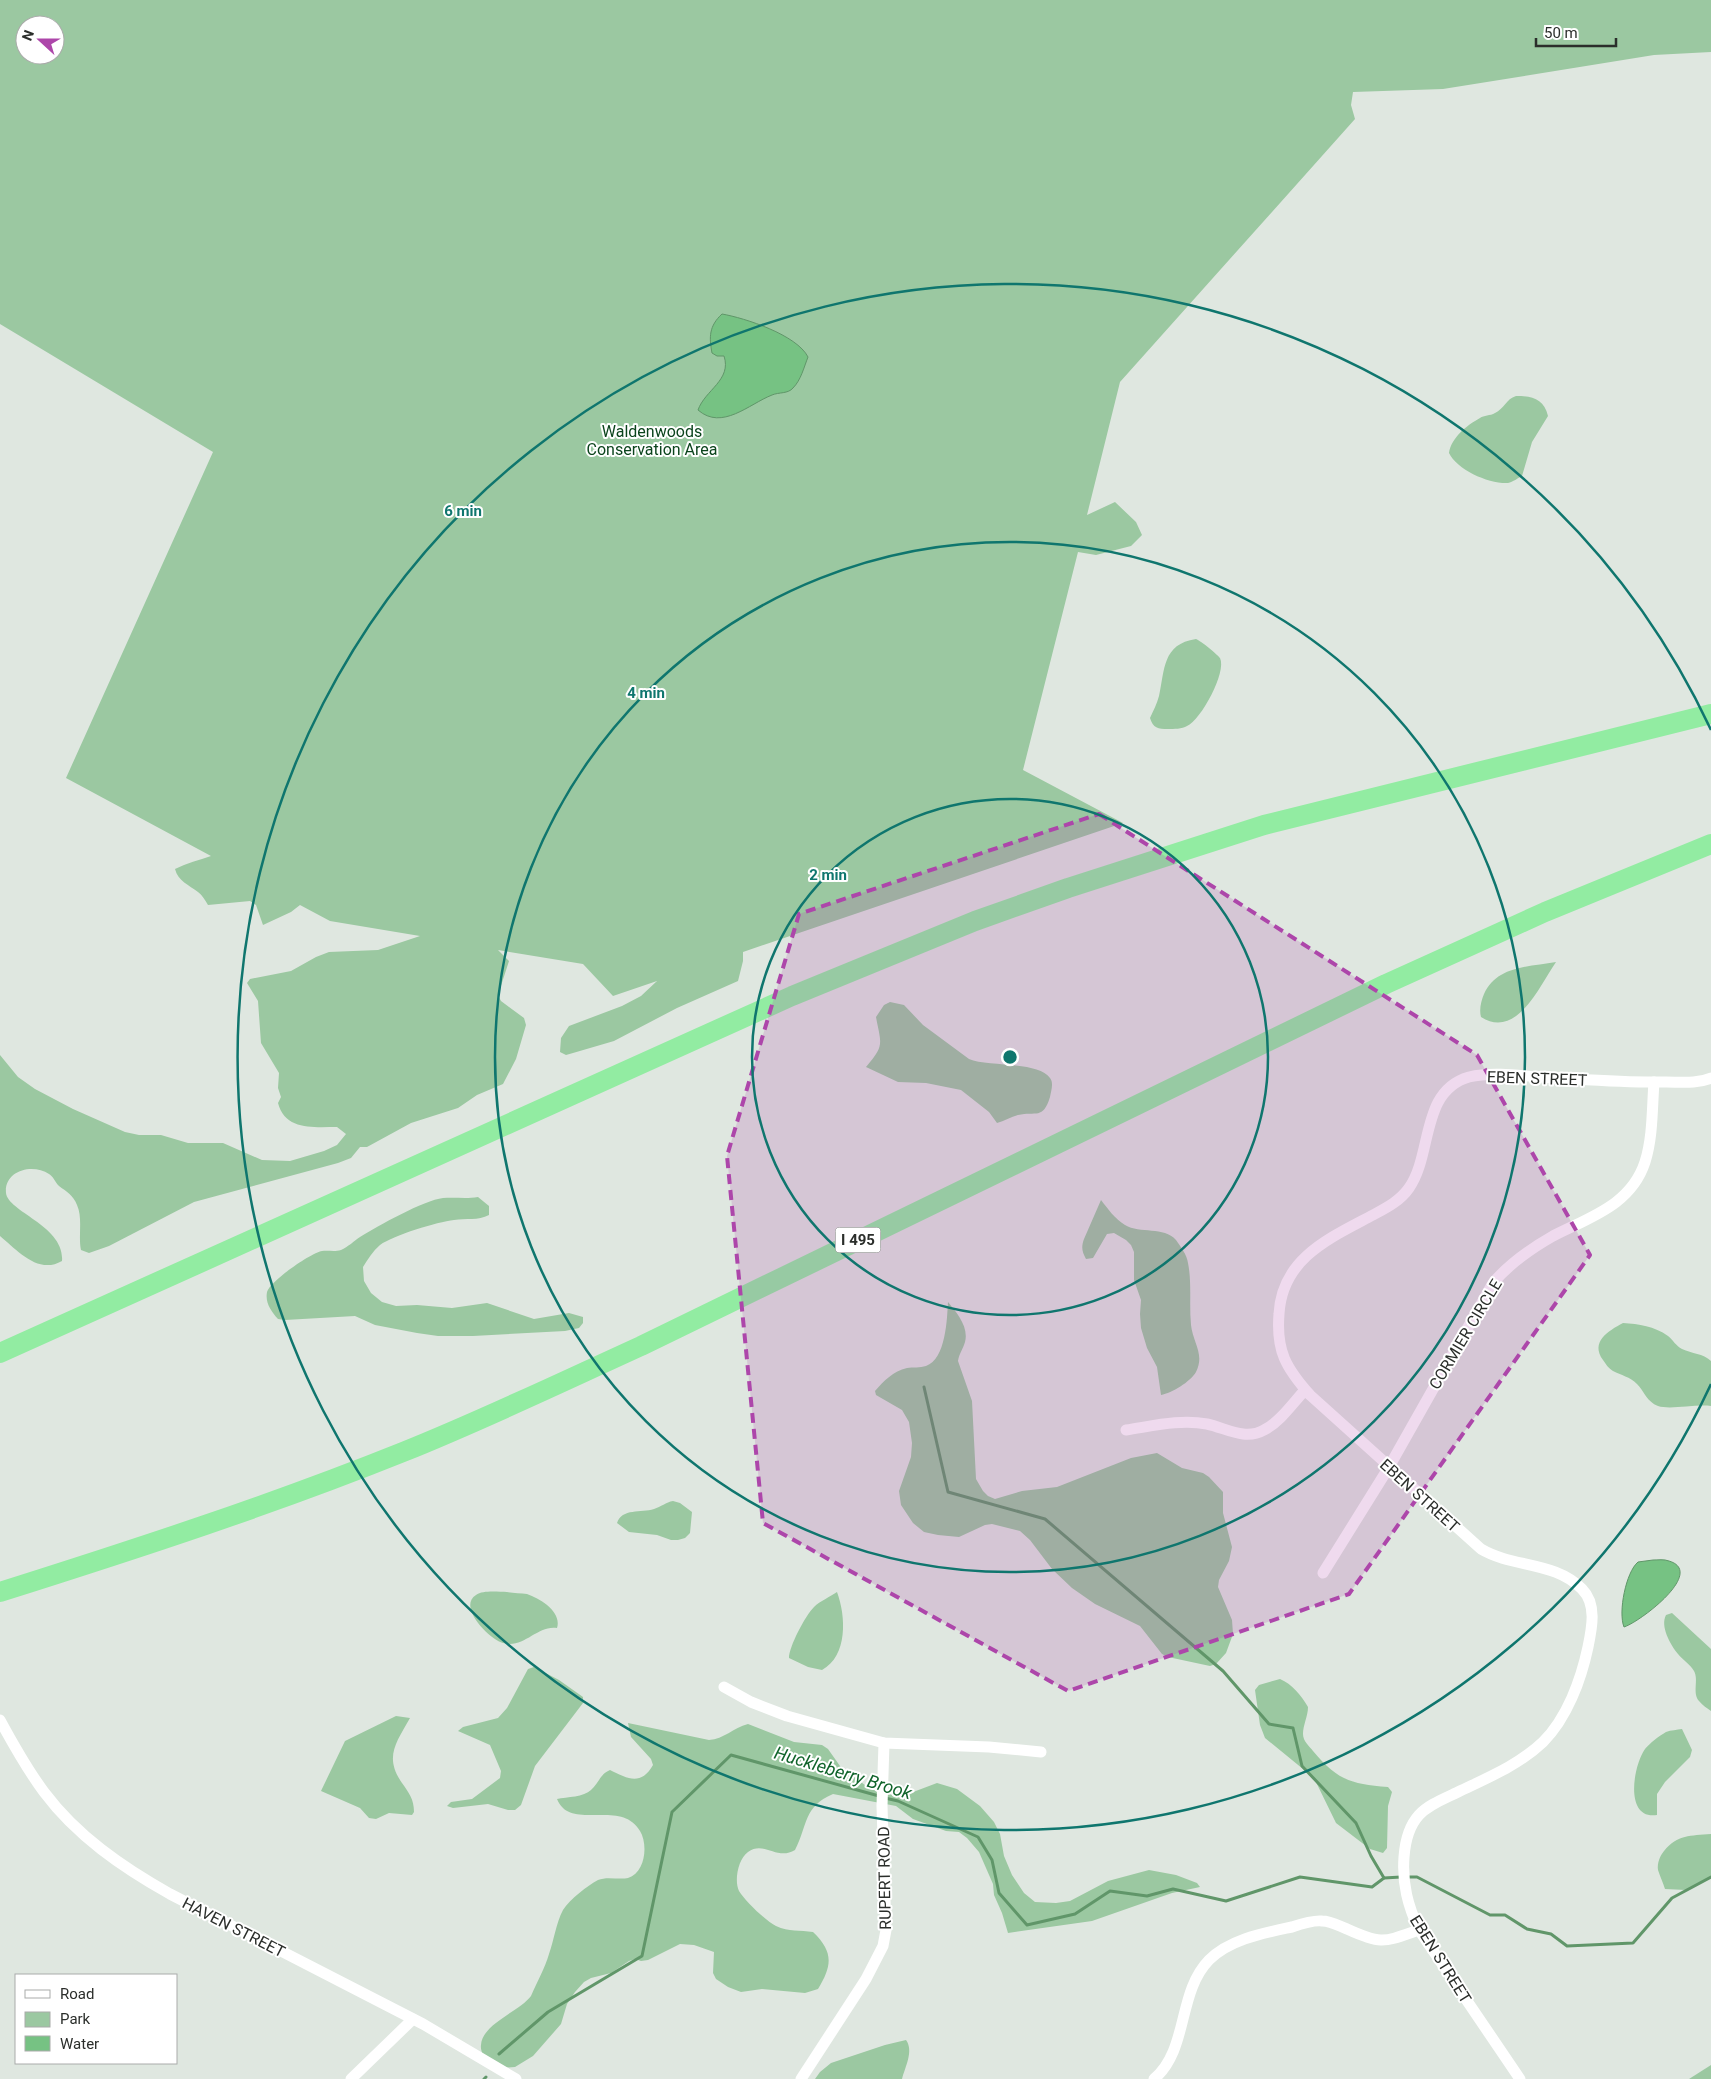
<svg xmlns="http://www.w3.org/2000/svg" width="1711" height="2079" font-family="Roboto,sans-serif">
  <rect width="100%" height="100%" fill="#dfe7e0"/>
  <!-- green -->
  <g fill="#9bc8a1" fill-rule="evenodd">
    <path d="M0,0H1711V52L1654,55L1443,89L1353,92L1351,105L1355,119L1120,382L1087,515L1115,502L1136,522L1142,535L1131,546L1096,555L1078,552L1023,770L1123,823L743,952V961L738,981L677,1008L614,1041L573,1053L566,1055L560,1052L561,1038L569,1026L622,1006L641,996L657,981L613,996L583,964L498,950L509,961L498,995L501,1001L524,1018L526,1025L516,1059L503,1084L477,1095L458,1108L411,1123L367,1147H360L351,1158L338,1163L194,1202L109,1246L89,1253L81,1250C78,1236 83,1218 77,1205C73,1195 67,1192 59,1186C55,1182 53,1176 49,1174C33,1163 4,1170 6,1193C8,1212 65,1226 62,1261C38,1275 17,1250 0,1236V1055L18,1077L35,1089L73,1109L125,1132L139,1135H161L188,1143H223L262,1160L290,1161L324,1151L337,1145L346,1134L337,1127C315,1127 285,1131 278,1103L281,1097L278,1088L279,1073L261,1043L258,1001L247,983L250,979L291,971L316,957L329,952L378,950L420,936L330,921L300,905L291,912L263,925L256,905L250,901L208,905C205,900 202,895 198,892C189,885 178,881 175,869C187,863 199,860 211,856L66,778L213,452L0,324ZM25,25H55V55H25Z"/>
    <path d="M1516,396C1532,396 1544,399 1548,416L1532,442L1522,476C1518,478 1513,482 1508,483C1489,484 1457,470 1449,453C1451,438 1467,425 1480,418C1484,415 1490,416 1495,413C1504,409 1506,399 1516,396Z"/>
    <path d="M1196,639C1201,641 1217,654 1220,658C1227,672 1201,720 1187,726C1182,729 1174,729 1168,729C1158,729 1153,728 1150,718C1153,711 1157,704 1159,696C1165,670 1162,644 1196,639Z"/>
    <path d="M1556,962C1540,985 1517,1040 1481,1017C1479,1010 1481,1001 1484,994C1497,966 1528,967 1556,962Z"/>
    <path d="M890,1002L904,1005L923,1025L969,1059C987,1067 1038,1061 1050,1078C1054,1083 1051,1091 1050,1097C1043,1120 1036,1111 1018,1115C1011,1117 1004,1121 997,1123L989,1112L961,1090L926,1083L898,1082L866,1067C885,1045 881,1044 876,1017L884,1005Z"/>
    <path d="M478,1197L489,1206V1215C478,1221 466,1218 454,1220C437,1222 394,1235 380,1245C373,1251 368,1259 363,1267L364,1281L371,1293L382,1302L396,1306L417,1305L452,1308L487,1303L534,1319L569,1313L583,1317V1323L579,1328L565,1331L473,1336H438L417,1333L375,1325L355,1316L285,1320L278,1319C271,1311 265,1303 267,1292C270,1281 311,1253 322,1251C328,1250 334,1252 341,1250C348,1247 354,1241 360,1237C378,1226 424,1200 443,1198C455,1197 466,1199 478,1197Z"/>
    <path d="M1101,1200C1108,1209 1115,1219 1125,1225C1140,1234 1164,1226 1176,1240C1181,1247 1187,1255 1188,1263C1192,1283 1189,1304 1191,1325C1193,1343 1205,1354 1196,1372C1190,1382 1172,1393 1161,1395L1157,1367L1147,1348L1141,1328L1140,1314L1141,1300L1134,1280V1252L1131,1245L1126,1240L1114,1233L1107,1234L1093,1258L1086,1259C1082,1252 1081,1247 1084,1239Z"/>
    <path d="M948,1302C957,1313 969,1327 965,1342C963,1349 959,1354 958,1361L972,1401L976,1479L983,1491L988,1496L995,1499L1022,1491L1057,1487L1131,1458L1157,1453L1182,1468L1203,1473L1209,1477L1223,1492V1513L1232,1547L1229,1561L1219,1580L1218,1587L1232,1620L1233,1634L1226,1653L1216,1664L1210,1666L1168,1657L1162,1654L1140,1626L1095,1604L1072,1588L1052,1569L1030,1540L1020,1531L992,1524L985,1525L959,1537L938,1535L924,1532L913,1523L901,1505L899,1491L911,1457L912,1443L909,1422L902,1410L876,1395L875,1391C884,1381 893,1371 907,1368C913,1367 920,1368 926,1366C946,1359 947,1319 948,1302Z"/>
    <path d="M1623,1323C1639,1324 1654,1326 1668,1336C1673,1340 1676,1346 1682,1349C1692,1354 1703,1353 1711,1361V1406C1695,1404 1670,1410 1658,1406C1647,1402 1644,1391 1637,1384C1630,1377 1621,1375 1613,1371C1608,1368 1606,1364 1603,1360C1590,1342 1608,1331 1623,1323Z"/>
    <path d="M673,1501L680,1503L692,1512L690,1533L685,1538L678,1540H671L657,1535L629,1532L617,1523C622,1508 641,1513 654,1509C661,1507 666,1502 673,1501Z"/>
    <path d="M507,1592C513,1593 521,1593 527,1594C541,1599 562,1612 557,1628C537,1625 524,1649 503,1643C490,1640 457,1607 476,1595C483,1590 498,1592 507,1592Z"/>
    <path d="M837,1592C846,1616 848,1656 822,1670L808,1667L789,1658C789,1647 805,1616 814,1607C820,1601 830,1597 837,1592Z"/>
    <path d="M1672,1613L1711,1649V1711C1707,1708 1702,1705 1699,1701C1692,1693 1699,1680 1694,1671C1690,1664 1683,1660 1678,1654C1670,1644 1660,1626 1666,1615Z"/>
    <path d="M534,1667L559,1680L583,1697V1703L535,1766L521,1805L515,1810H508L488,1804L453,1808L447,1806L451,1802L472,1799L500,1778L501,1771L490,1745L458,1731L463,1727L498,1718L507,1708L528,1669Z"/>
    <path d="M1280,1679C1292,1684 1301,1695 1308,1707C1308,1716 1303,1725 1303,1734C1303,1741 1309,1746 1313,1751C1337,1780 1351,1784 1388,1787L1392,1792L1388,1806L1387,1848L1383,1853L1370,1849L1336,1823L1314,1778L1265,1738L1260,1725L1255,1690L1259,1685Z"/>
    <path d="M396,1716L410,1718C396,1743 384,1757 402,1783C409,1793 414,1799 414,1812L412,1815L389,1813L376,1819L369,1818L360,1808L321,1791L345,1741Z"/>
    <path d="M628,1723L709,1740C724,1739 733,1728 748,1724L794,1742L822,1745L828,1749L840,1766L870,1789L900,1797L937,1783L957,1789L980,1806L994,1822L1000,1834L1004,1856L1012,1875L1024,1893L1035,1902L1056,1903L1070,1901L1108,1881L1149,1870L1176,1875L1197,1883L1200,1887L1172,1893L1092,1921L1008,1933L1002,1913L994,1895L993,1884L979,1852L967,1838L959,1832L946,1831L913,1819L896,1806L833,1794C803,1807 808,1825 795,1850C777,1861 764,1840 748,1852C738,1859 734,1881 739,1891C745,1901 766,1921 776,1926C789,1932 800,1930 813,1932C834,1952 832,1966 818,1989L805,1993L762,1989L741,1992L728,1987L716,1979L713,1973L714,1952L694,1945L680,1944L648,1960L641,1961L635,1959L629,1961L611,1973L591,1978L584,1982L575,1992L567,2004L561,2024L533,2056L515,2067L501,2068L487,2064C485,2058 480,2051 481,2045C482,2024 520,2011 531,1996C537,1982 545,1968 549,1954C554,1940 556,1923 563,1910C570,1899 587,1886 598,1880C607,1876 619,1880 628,1878C646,1872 648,1844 640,1831C621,1798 570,1832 557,1799C567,1797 584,1797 591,1790C599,1783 600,1774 610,1770C628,1779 641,1786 653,1765L651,1759L631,1737Z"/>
    <path d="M1682,1729L1692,1750L1690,1757L1665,1782L1657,1794V1815C1624,1820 1633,1766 1645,1749C1650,1743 1659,1736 1666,1732C1671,1730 1677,1730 1682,1729Z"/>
    <path d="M1711,1834V1878L1686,1890L1665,1889C1663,1883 1660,1876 1658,1870C1657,1863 1660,1856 1664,1851C1678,1834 1690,1836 1711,1834Z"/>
    <path d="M906,2040C914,2051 905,2067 902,2079H815L820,2072L831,2063L885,2045Z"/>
    <path d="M1711,2065V2079H1689Z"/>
  </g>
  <!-- water -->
  <g fill="#76c283" stroke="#609669">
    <path d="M722,314C745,318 797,335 808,357C804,367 801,380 793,388C788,394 779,392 772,395C749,404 722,431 698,410C705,390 732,380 724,356H717L712,353C709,337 709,326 722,314Z"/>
    <path d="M1653,1560C1658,1560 1664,1559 1669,1561C1706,1572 1640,1622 1624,1627C1618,1612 1626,1572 1638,1562Z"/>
  </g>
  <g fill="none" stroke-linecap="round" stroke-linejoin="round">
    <!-- stream -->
    <g stroke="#609669" stroke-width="3">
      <path d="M924,1387L948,1492L1045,1519L1223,1671L1269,1724L1293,1728L1302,1766L1356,1823L1371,1856L1384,1878"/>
      <path d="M885,1798L898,1801L978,1837L992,1860L999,1893L1027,1925L1075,1914L1110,1891L1147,1896L1173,1889L1226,1901L1300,1877L1372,1887L1384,1878L1401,1877"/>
      <path d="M1407,1877H1417L1490,1915H1505L1527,1929L1551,1934L1567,1946L1633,1943L1672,1898L1711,1877"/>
      <path d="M499,2054L548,2012L642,1956L672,1812L731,1755L879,1796"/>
      <path d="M484,2079L486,2077"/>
    </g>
    <!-- street -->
    <g stroke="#fff" stroke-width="11">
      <path d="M1126,1430C1153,1426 1180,1419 1207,1424C1226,1428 1245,1441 1264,1430C1280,1422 1293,1403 1305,1390"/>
      <path d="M1323,1573L1389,1467L1493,1283C1509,1264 1532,1248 1553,1236C1590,1217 1631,1205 1645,1162C1653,1137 1652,1108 1654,1082"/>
      <path d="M724,1687L751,1702L787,1716L884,1743L989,1747L1041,1752"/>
      <path d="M0,1720C13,1744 27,1769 44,1792C77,1836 122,1867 170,1894L423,2024L516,2079"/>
      <path d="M351,2079L413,2019"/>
      <path d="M801,2079L866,1979L883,1946L886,1930L882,1806L884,1743"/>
      <path d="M1154,2079C1189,2049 1177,1993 1209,1960C1230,1939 1264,1933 1292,1927C1301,1924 1313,1920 1322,1921C1331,1921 1339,1926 1347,1929C1382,1945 1384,1942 1419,1930"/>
      <path d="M1520,2079L1419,1930C1408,1906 1402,1884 1404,1857C1405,1843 1409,1826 1419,1815C1429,1804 1446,1798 1458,1792C1487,1778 1519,1765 1543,1742C1567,1718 1581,1680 1588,1647C1592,1628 1597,1604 1582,1589C1555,1561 1513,1568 1481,1549L1310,1395C1286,1368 1276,1351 1279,1314C1282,1258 1330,1238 1373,1215C1386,1208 1400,1201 1409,1188C1433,1154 1420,1091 1469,1077C1490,1072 1516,1075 1537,1077C1580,1079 1623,1083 1666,1082C1681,1082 1697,1084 1711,1078"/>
    </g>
    <!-- highway -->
    <g stroke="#92eca2" stroke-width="20">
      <path d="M0,1353L792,996L975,921L1068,888L1264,825L1711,714"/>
      <path d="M0,1592C136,1549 271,1505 403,1452C483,1420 562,1382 641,1346L1386,984L1545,912L1711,844"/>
    </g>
  </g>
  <!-- marked area -->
  <path fill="#ad46aa" fill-opacity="0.2" stroke="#ad46aa" stroke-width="4" stroke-dasharray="10 6" stroke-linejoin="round" d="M1099,814L1477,1055L1590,1255L1349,1594L1068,1691L763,1523L727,1156L799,914Z"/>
  <!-- distance rings -->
  <g fill="none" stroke="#0f766e" stroke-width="2.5">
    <circle cx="1010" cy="1057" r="258"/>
    <circle cx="1010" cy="1057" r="515"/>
    <path d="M1711 1384A773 773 0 1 1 1711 730"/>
  </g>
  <g text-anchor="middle" stroke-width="4" stroke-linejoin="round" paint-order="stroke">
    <!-- shield labels -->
    <rect fill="#fff" stroke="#6b6d6b" stroke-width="1" x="835.5" y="1227.5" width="45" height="25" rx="4"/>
    <g font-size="15" font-weight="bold" fill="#2b2e2b">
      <text x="858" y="1245">I 495</text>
    </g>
    <!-- park labels -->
    <g font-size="16" fill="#0b441c" stroke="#fff">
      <text x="652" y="437">Waldenwoods<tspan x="652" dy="18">Conservation Area</tspan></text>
    </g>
    <!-- street labels -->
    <g font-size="16" fill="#2b2e2b" stroke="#fff">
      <text transform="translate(1537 1078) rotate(2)" y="6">EBEN STREET</text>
      <text transform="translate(1465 1334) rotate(-59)" y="6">CORMIER CIRCLE</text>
      <text transform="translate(1420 1495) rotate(42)" y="6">EBEN STREET</text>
      <text transform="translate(884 1878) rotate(-91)" y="6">RUPERT ROAD</text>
      <text transform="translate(234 1927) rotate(27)" y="6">HAVEN STREET</text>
      <text transform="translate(1441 1959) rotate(58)" y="6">EBEN STREET</text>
    </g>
    <!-- water labels -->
    <g font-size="18" font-style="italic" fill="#10642b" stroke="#fff">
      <text transform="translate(843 1773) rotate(17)" y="6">Huckleberry Brook</text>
    </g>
  </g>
  <circle cx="1010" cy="1057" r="8" fill="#0f766e" stroke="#fff" stroke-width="2.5"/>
  <g font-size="15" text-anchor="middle" font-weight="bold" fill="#0f766e" stroke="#fff" stroke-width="4" stroke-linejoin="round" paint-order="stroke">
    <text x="463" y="516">6 min</text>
    <text x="646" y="698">4 min</text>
    <text x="828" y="880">2 min</text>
  </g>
  <!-- legend -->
  <rect x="15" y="1974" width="162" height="90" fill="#ffffff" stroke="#aaabaa"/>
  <rect x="25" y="1990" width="25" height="8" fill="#ffffff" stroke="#aaabaa"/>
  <text x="60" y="1999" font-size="15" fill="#2b2e2b">Road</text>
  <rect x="25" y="2012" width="25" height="15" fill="#9bc8a1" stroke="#aaabaa"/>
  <text x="60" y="2024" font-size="15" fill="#2b2e2b">Park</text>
  <rect x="25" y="2036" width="25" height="15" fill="#76c283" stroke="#aaabaa"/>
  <text x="60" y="2049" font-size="15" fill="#2b2e2b">Water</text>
  <!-- north arrow -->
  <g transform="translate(40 40) rotate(291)"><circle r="24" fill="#ffffff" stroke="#aaabaa"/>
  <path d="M0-4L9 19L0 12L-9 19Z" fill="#ad46aa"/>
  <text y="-8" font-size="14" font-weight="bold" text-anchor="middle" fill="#2b2e2b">N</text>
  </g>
  <!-- scale -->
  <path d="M1536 38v8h80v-8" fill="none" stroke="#2b2e2b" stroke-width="2.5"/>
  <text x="1544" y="38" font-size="15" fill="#2b2e2b" stroke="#ffffff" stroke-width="4" paint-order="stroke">50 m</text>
</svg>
